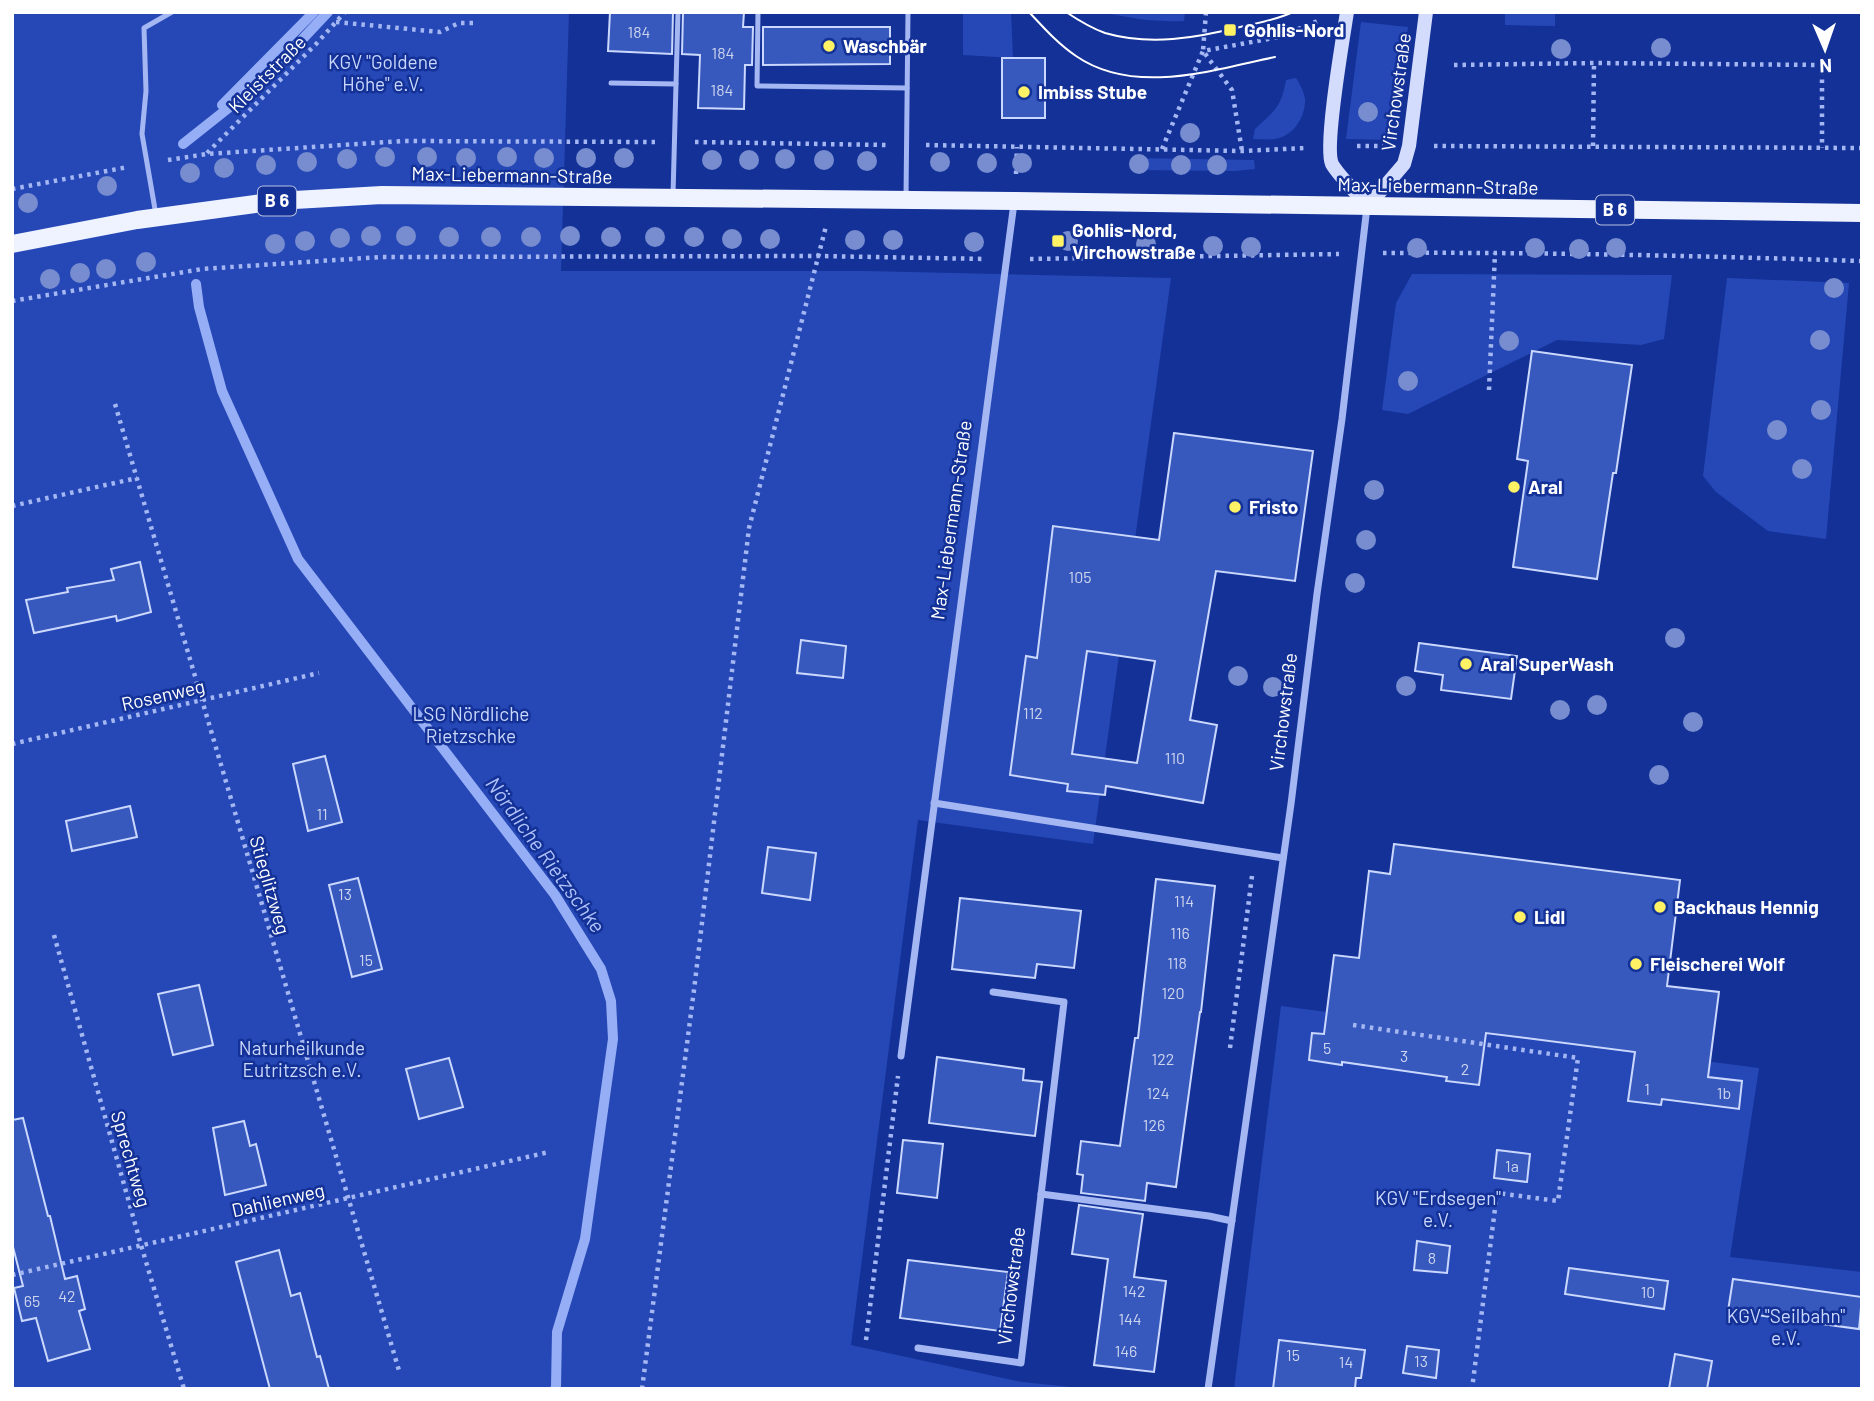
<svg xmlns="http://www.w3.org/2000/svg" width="1874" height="1401" font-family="Barlow,sans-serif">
  <rect width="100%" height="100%" fill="#133197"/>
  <!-- green -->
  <g fill="#2648b6">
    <path d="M12,12H569L561,271H866L1171,278L1093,844L918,820L851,1345L1022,1382L1091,1389H12Z"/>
    <path d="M963,12H1011L1013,58L963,55Z"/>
    <path d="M1104,12H1185L1184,21C1157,22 1131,19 1104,12Z"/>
    <path d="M1505,12H1555V26L1505,25Z"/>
    <path d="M1361,22L1408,27L1393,140L1346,139Z"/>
    <path d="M1296,78C1300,84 1304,92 1305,99C1306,114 1296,132 1282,137C1273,141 1263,139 1253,139L1255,129C1275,110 1281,108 1286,80Z"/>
    <path d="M1132,158L1254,160L1255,169L1235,171L1131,170Z"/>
    <path d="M1412,274L1672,275L1664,339L1641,345L1557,340L1408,414L1382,410L1396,303Z"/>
    <path d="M1727,278L1849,283L1826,539L1768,531L1716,492L1703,476Z"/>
    <path d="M1281,1006L1759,1068L1730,1257L1862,1272V1389H1234Z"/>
  </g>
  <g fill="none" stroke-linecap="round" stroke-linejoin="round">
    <!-- stream -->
    <g stroke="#96aef6" stroke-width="10">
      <path d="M222,105L314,12"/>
      <path d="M183,144L265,79L328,12"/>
      <path d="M196,284L199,307L222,391L298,559L555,895L601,969L611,1001L613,1039L585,1239L557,1332L556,1387L555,1389"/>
    </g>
  </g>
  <!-- building -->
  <g fill="#3758bd" stroke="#cbd8fd" stroke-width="2" fill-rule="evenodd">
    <path d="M610,12H673L672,54L608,51Z"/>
    <path d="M683,12H744L743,27H753L752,65H745L744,109L698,108L700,55L682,54Z"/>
    <path d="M763,27H890V64L763,65Z"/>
    <rect x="1002" y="58" width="43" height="60"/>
    <path d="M1532,351L1632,365L1616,473H1613L1597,579L1513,567L1528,461L1517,459Z"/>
    <path d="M1174,433L1313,451L1295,581L1216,571L1190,720L1217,725L1203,803L1106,786L1105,795L1067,791L1068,784L1010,775L1026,656L1037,658L1053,526L1159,540ZM1087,651L1155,661L1137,763L1072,754Z"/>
    <path d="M140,562L151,612L117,621L116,616L34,633L26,600L68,592L67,588L114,580L111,569Z"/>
    <path d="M801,640L846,646L843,678L797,673Z"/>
    <path d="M1419,643L1517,656L1511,699L1441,690L1443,675L1415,671Z"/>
    <path d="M325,756L342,822L308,831L293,764Z"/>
    <path d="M130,806L137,837L72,851L66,821Z"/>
    <path d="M1394,844L1680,880L1667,986L1719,992L1708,1077L1742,1081L1739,1109L1662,1099L1661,1105L1628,1101L1635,1052L1486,1033L1479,1085L1446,1081L1447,1077L1342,1062V1065L1309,1060L1312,1033L1324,1034L1334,955L1359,958L1369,871L1390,874Z"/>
    <path d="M768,847L816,853L810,900L762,893Z"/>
    <path d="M358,878L382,969L352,977L329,885Z"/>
    <path d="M1156,879L1215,886L1201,1012H1200L1176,1187L1147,1183L1145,1201L1081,1193L1083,1175L1077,1174L1081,1141L1120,1146L1135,1038H1138Z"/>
    <path d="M960,898L1081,911L1074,968L1037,964L1035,978L952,969Z"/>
    <path d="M199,985L213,1045L173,1055L158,994Z"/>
    <path d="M937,1057L1024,1069L1023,1080L1042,1082L1035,1136L929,1123Z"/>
    <path d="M449,1058L463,1107L419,1119L406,1069Z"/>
    <path d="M23,1118L48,1216H50L65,1279L77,1276L85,1309L79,1311L90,1349L48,1361L36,1318L22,1321L14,1288L23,1286L12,1243V1120Z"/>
    <path d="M244,1121L250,1146L256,1144L266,1185L225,1195L213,1128Z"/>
    <path d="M903,1140L943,1144L937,1198L897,1193Z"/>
    <path d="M1497,1150L1530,1154L1527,1182L1494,1178Z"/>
    <path d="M1079,1205L1143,1214L1134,1277L1166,1281L1154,1372L1094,1365L1108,1259L1072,1254Z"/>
    <path d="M1417,1241L1450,1246L1447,1273L1414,1270Z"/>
    <path d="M279,1250L291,1296L300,1293L317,1357L320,1356L329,1389H270L236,1262Z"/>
    <path d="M908,1260L1008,1272L1000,1331L900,1318Z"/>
    <path d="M1569,1268L1668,1281L1664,1309L1565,1294Z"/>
    <path d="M1733,1279L1862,1297L1859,1329L1728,1311Z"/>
    <path d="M1279,1340L1365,1350L1361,1378H1356L1355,1389H1273Z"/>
    <path d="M1407,1346L1439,1350L1436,1378L1403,1373Z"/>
    <path d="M1675,1354L1712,1361L1707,1389H1669Z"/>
  </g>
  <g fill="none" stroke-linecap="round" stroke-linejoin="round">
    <!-- path -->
    <g stroke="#a4b7f3" stroke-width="4.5" stroke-dasharray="3.5 5" stroke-linecap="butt">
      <path d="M1206,12L1203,51L1232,90L1242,151"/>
      <path d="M336,22L440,32L459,23H478"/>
      <path d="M1454,65L1594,63L1822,65V148"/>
      <path d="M695,142L886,145"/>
      <path d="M926,145L1242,151L1306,148"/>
      <path d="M1357,146H1383"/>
      <path d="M1434,146L1862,148"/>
      <path d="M1593,146L1594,63"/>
      <path d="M1162,149L1203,51L1279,37L1320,20"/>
      <path d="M207,153L317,43L345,12"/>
      <path d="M168,160L207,154L403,141L655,142"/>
      <path d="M1016,174L1017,147"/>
      <path d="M12,189L128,167"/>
      <path d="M1383,253C1543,252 1702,256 1862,261"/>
      <path d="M1030,259L1339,254"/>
      <path d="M12,301L202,269L381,257L819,256L986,259"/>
      <path d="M1489,390L1495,253"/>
      <path d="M115,404L400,1374"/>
      <path d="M12,506L137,478"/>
      <path d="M12,744L319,673"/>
      <path d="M54,935L141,1245L184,1389"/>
      <path d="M1353,1025L1578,1058L1558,1201L1497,1193L1472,1389"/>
      <path d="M1230,1048L1252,876"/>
      <path d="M12,1275L549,1152"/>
      <path d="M866,1340L898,1076"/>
      <path d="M642,1389L694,990L749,528L826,226"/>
    </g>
    <!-- service -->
    <g stroke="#a4b7f3" stroke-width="5">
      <path d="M758,12L757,86L907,88"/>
      <path d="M611,83L676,84L673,195"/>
      <path d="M676,84L678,12"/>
      <path d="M906,197L908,12"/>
      <path d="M156,215L142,134L146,91L144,28L172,12"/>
    </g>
    <!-- minor -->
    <g stroke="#a4b7f3" stroke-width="7">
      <path d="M934,803L1283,858"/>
      <path d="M901,1056L1014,203"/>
      <path d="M1041,1194L1209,1216L1232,1221"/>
      <path d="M918,1348L1021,1363L1064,1002L993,992"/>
      <path d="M1208,1389L1291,804L1317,594L1342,419L1367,207"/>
    </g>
    <!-- secondary -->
    <path stroke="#d3dcfd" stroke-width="14" d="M1347,12C1343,38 1324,147 1332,164C1338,175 1359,196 1368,206L1404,164L1409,146L1426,12"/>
    <!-- primary -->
    <path stroke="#eff2ff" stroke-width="18" d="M12,244L137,220L277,201L382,195L1014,201L1862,213"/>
    <!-- tram -->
    <g stroke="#fff" stroke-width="2">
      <path d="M1029,12C1044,28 1058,44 1076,56C1134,96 1213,70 1275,57"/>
      <path d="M1066,12C1078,20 1091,28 1105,33C1150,46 1196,38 1240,27C1258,23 1276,20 1293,12"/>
    </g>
  </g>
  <!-- trees -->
  <g fill="#788dcf">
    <circle cx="1661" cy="48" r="10"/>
    <circle cx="1561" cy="49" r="10"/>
    <circle cx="1368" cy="112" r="10"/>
    <circle cx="1190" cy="133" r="10"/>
    <circle cx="385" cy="157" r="10"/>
    <circle cx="427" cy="157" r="10"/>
    <circle cx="507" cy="157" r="10"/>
    <circle cx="466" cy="158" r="10"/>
    <circle cx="544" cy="158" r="10"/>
    <circle cx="586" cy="158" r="10"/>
    <circle cx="624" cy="158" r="10"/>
    <circle cx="347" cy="159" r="10"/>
    <circle cx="785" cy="159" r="10"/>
    <circle cx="712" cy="160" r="10"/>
    <circle cx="749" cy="160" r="10"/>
    <circle cx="824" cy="160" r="10"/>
    <circle cx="867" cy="161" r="10"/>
    <circle cx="307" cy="162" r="10"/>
    <circle cx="940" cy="162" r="10"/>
    <circle cx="987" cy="163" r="10"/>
    <circle cx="1022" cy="163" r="10"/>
    <circle cx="1139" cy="164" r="10"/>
    <circle cx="266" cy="165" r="10"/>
    <circle cx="1181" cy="165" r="10"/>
    <circle cx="1217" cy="165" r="10"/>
    <circle cx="224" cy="168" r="10"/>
    <circle cx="190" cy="173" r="10"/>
    <circle cx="107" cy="186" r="10"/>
    <circle cx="28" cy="203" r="10"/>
    <circle cx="371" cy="236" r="10"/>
    <circle cx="406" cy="236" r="10"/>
    <circle cx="570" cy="236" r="10"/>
    <circle cx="449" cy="237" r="10"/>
    <circle cx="491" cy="237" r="10"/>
    <circle cx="531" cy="237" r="10"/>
    <circle cx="611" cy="237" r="10"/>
    <circle cx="655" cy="237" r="10"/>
    <circle cx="694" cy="237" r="10"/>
    <circle cx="340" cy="238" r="10"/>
    <circle cx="732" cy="239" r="10"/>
    <circle cx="770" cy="239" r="10"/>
    <circle cx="855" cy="240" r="10"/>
    <circle cx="893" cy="240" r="10"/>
    <circle cx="305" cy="241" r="10"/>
    <circle cx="1068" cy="241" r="10"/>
    <circle cx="974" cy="242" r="10"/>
    <circle cx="275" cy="244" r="10"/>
    <circle cx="1146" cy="244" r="10"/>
    <circle cx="1213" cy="246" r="10"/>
    <circle cx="1251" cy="247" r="10"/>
    <circle cx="1417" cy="248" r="10"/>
    <circle cx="1535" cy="248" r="10"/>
    <circle cx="1616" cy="248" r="10"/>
    <circle cx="1579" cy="249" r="10"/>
    <circle cx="146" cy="262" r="10"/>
    <circle cx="106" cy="269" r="10"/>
    <circle cx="80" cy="273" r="10"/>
    <circle cx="50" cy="279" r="10"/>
    <circle cx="1834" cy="288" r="10"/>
    <circle cx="1820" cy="340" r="10"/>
    <circle cx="1509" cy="341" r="10"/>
    <circle cx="1408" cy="381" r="10"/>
    <circle cx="1821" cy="410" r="10"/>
    <circle cx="1777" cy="430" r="10"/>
    <circle cx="1802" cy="469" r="10"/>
    <circle cx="1374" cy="490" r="10"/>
    <circle cx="1366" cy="540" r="10"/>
    <circle cx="1355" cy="583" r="10"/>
    <circle cx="1675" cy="638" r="10"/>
    <circle cx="1238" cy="676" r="10"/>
    <circle cx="1406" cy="686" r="10"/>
    <circle cx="1273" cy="687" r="10"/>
    <circle cx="1597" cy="705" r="10"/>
    <circle cx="1560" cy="710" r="10"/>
    <circle cx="1693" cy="722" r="10"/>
    <circle cx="1659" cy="775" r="10"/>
  </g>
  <!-- markers -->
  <g fill="#fff265" stroke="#133197" stroke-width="2.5">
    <rect x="1223" y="23" width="14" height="14" rx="3.5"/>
    <circle cx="829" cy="46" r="7"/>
    <circle cx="1024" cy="92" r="7"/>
    <rect x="1051" y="234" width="14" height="14" rx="3.5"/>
    <circle cx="1514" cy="487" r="7"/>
    <circle cx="1235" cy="507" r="7"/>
    <circle cx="1466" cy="664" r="7"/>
    <circle cx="1660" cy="907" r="7"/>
    <circle cx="1520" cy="917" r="7"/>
    <circle cx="1636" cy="964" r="7"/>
  </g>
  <g text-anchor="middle" stroke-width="5" stroke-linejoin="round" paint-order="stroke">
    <!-- number labels -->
    <g font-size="16" fill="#cdd5ee">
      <text x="639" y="38">184</text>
      <text x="723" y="59">184</text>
      <text x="722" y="96">184</text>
      <text x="1080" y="583">105</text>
      <text x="1033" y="719">112</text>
      <text x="1175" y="764">110</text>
      <text x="322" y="820">11</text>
      <text x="345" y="900">13</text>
      <text x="1184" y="907">114</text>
      <text x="1180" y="939">116</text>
      <text x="366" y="966">15</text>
      <text x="1177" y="969">118</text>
      <text x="1173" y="999">120</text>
      <text x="1327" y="1054">5</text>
      <text x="1404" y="1062">3</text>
      <text x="1163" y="1065">122</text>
      <text x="1465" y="1075">2</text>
      <text x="1647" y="1095">1</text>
      <text x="1158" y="1099">124</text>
      <text x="1724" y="1099">1b</text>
      <text x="1154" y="1131">126</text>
      <text x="1512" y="1172">1a</text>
      <text x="1432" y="1264">8</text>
      <text x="1134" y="1297">142</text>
      <text x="1648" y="1298">10</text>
      <text x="67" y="1302">42</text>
      <text x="32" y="1307">65</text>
      <text x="1130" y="1325">144</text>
      <text x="1126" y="1357">146</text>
      <text x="1293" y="1361">15</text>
      <text x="1421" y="1367">13</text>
      <text x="1346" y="1368">14</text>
    </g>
    <!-- shield labels -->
    <g fill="#133197" stroke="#b8c1e0" stroke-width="2">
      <rect x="258" y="186.5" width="38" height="29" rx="5"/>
      <rect x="1596" y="195.5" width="38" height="29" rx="5"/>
    </g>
    <g font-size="18" font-weight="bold" fill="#fff">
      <text x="277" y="207">B 6</text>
      <text x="1615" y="216">B 6</text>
    </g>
    <!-- poi labels -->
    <g font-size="19" font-weight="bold" fill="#fff" stroke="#133197" text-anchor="start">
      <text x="1244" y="37">Gohlis-Nord</text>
      <text x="843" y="53">Waschbär</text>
      <text x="1038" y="99">Imbiss Stube</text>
      <text x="1072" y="237">Gohlis-Nord,<tspan x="1072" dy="22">Virchowstraße</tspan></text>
      <text x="1528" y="494">Aral</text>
      <text x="1249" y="514">Fristo</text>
      <text x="1480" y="671">Aral SuperWash</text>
      <text x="1674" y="914">Backhaus Hennig</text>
      <text x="1534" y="924">Lidl</text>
      <text x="1650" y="971">Fleischerei Wolf</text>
    </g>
    <!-- park labels -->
    <g font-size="19" fill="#cbd8fd" stroke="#133197">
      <text x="383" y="69">KGV "Goldene<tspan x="383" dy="22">Höhe" e.V.</tspan></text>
      <text x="471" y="721">LSG Nördliche<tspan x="471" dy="22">Rietzschke</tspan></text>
      <text x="302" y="1055">Naturheilkunde<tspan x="302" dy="22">Eutritzsch e.V.</tspan></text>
      <text x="1438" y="1205">KGV "Erdsegen"<tspan x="1438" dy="22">e.V.</tspan></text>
      <text x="1786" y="1323">KGV "Seilbahn"<tspan x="1786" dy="22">e.V.</tspan></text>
    </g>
    <!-- street labels -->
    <g font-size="19" fill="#fff" stroke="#133197">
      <text transform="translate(267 74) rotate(-45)" y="7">Kleiststraße</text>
      <text transform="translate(1396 92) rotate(-82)" y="7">Virchowstraße</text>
      <text transform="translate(512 175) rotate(1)" y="7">Max-Liebermann-Straße</text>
      <text transform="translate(1438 186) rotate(1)" y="7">Max-Liebermann-Straße</text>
      <text transform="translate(951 520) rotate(-82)" y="7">Max-Liebermann-Straße</text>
      <text transform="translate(163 695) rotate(-13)" y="7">Rosenweg</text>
      <text transform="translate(1283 712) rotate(-83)" y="7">Virchowstraße</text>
      <text transform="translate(270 885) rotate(74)" y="7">Stieglitzweg</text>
      <text transform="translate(131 1159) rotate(74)" y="7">Sprechtweg</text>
      <text transform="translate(278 1200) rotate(-13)" y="7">Dahlienweg</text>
      <text transform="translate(1011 1286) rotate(-83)" y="7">Virchowstraße</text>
    </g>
    <!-- water labels -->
    <g font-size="21" font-style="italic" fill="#b0c2f9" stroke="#133197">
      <text transform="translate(545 855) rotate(54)" y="7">Nördliche Rietzschke</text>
    </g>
  </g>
  <!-- border -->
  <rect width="1874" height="1401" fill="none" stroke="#ffffff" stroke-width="28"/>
  <!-- north arrow -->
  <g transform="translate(1825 49) rotate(178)" stroke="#133197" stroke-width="5" paint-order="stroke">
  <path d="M0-5L12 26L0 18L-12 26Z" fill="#ffffff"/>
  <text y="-10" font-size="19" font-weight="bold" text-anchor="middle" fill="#ffffff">N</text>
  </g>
</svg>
